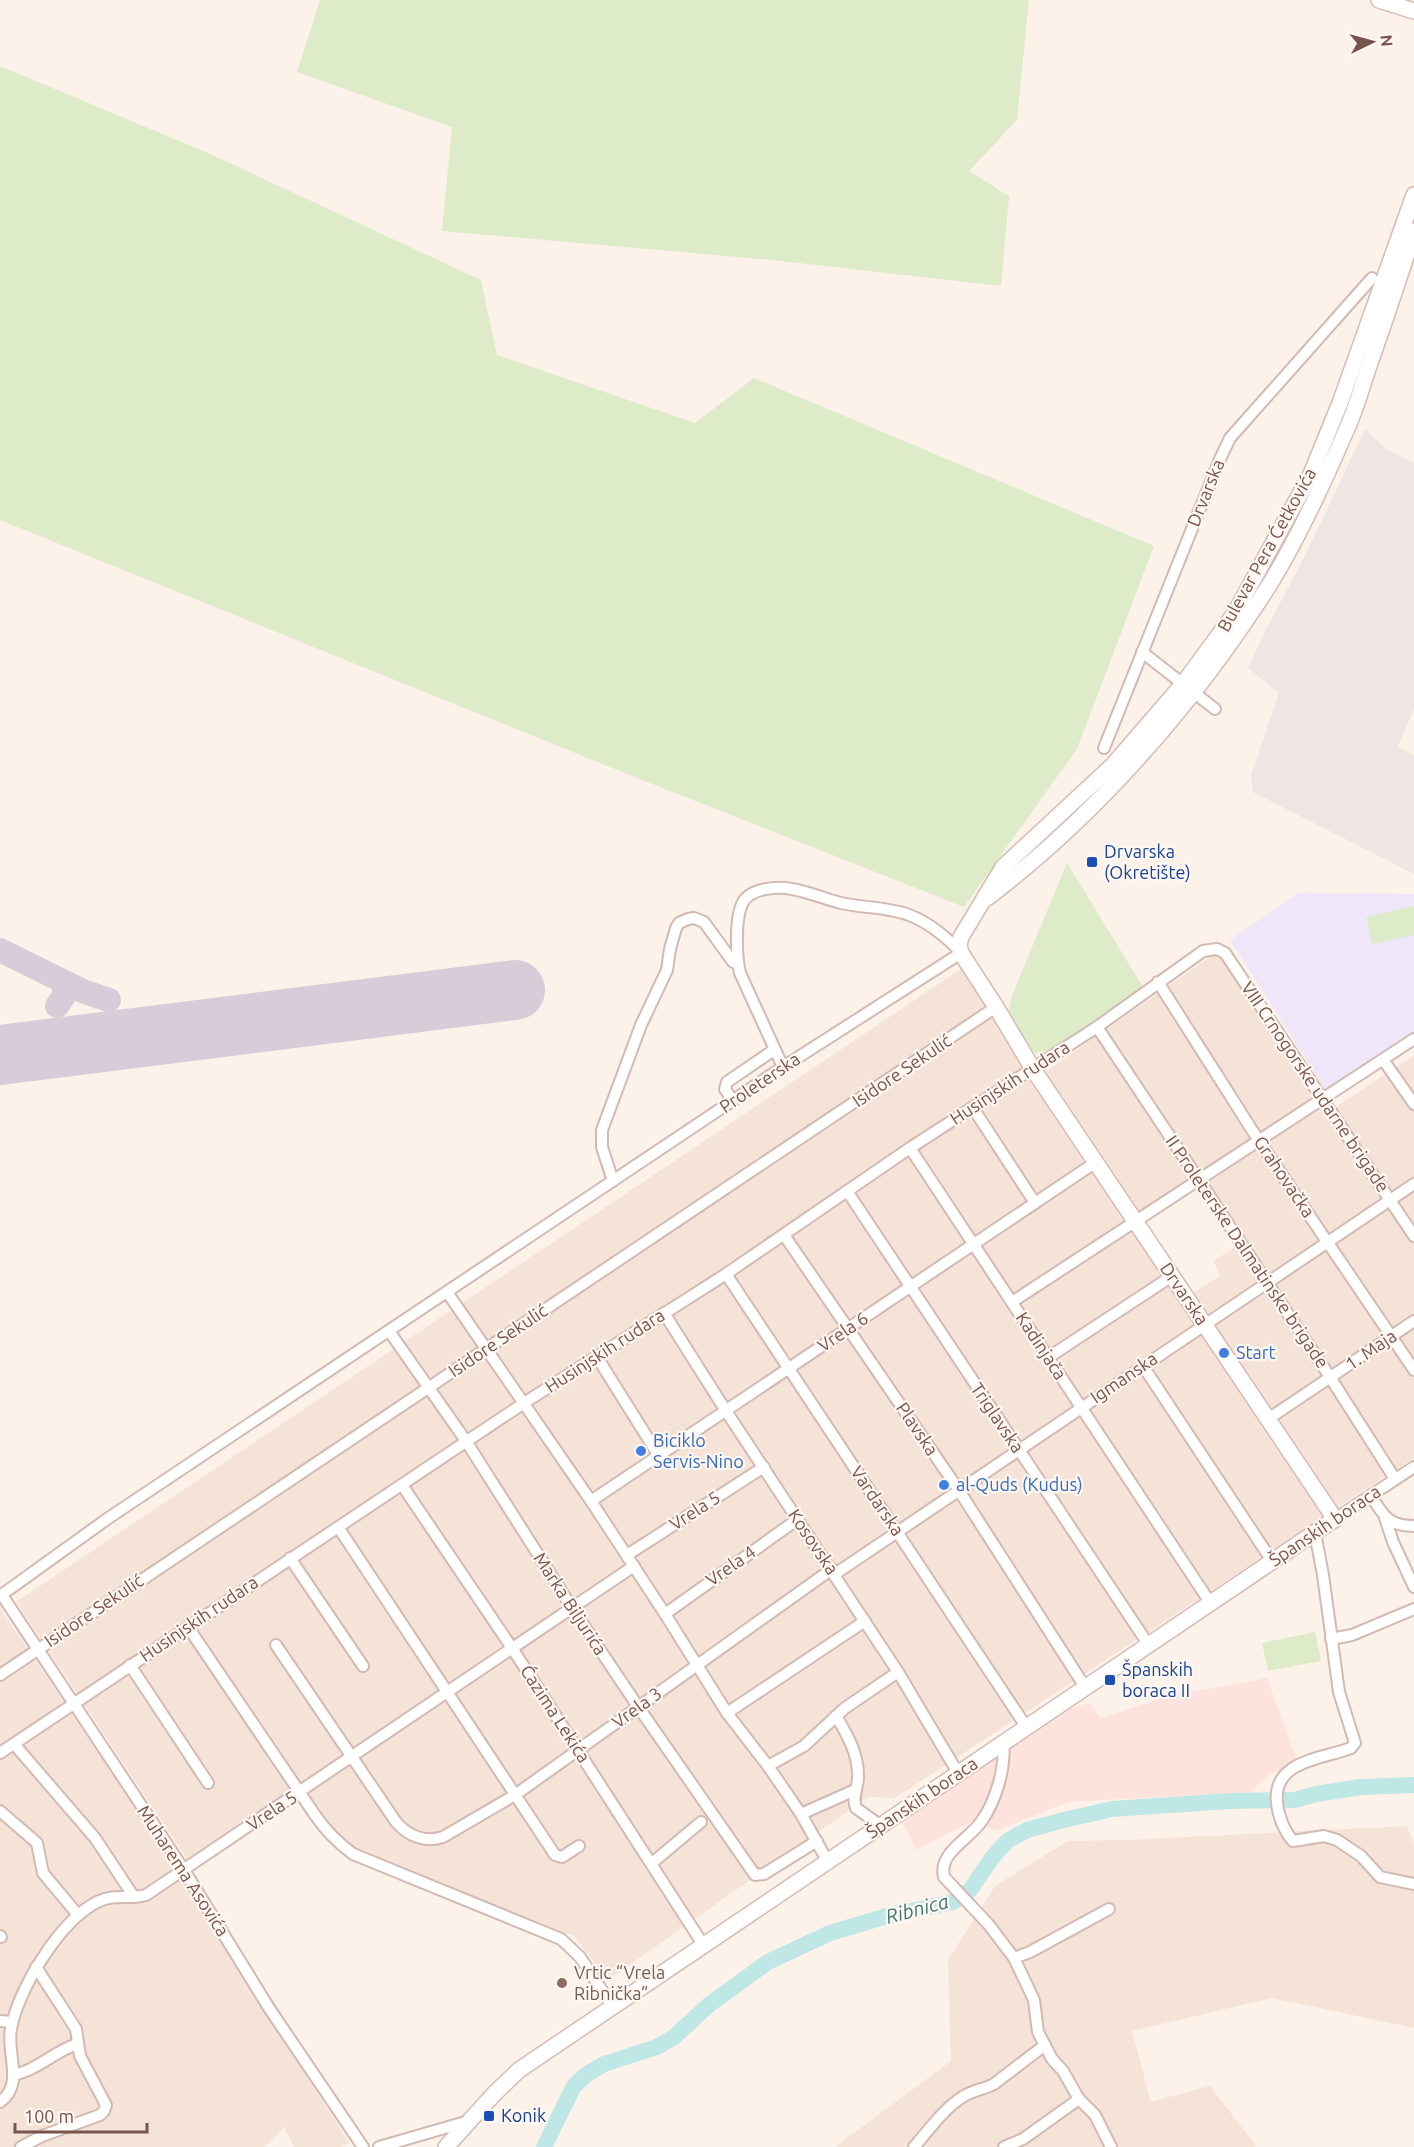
<svg xmlns="http://www.w3.org/2000/svg" width="1414" height="2147" font-family="Ubuntu,sans-serif">
  <rect width="100%" height="100%" fill="#fdf2ea"/>
  <!-- residential -->
  <g fill="#f5e3d8">
    <path d="M1220,950L1328,1112L1414,1055V1458L1335,1509L1193,1293L1220,1276L1214,1261L1237,1245L1196,1182L1141,1215L1045,1072Z"/>
    <path d="M961,969L1326,1516L895,1798L868,1797L608,1980L574,1936L348,1848L302,1784L189,1862L16,1602Z"/>
    <path d="M0,1608L176,1868L349,2143L341,2147H294L284,2127L264,2147H0Z"/>
    <path d="M1407,1826L1414,1843V2028L1272,1998L1132,2031L1151,2102L1210,2086L1257,2147H835L951,2061L948,1960L995,1886L1068,1841L1126,1840Z"/>
  </g>
  <!-- commercial -->
  <path fill="#fde2de" d="M1267,1678L1298,1763L1271,1773L1250,1792L1069,1802L995,1831L977,1819L916,1850L900,1817L1058,1712L1089,1703L1101,1718L1169,1696Z"/>
  <!-- industrial -->
  <path fill="#eee6e3" d="M1365,429L1386,449L1414,463V709L1398,747L1414,756V874L1253,792L1251,775L1279,693L1248,668L1263,635L1305,556Z"/>
  <!-- education -->
  <path fill="#efe6fa" d="M1298,893L1414,894V1036L1328,1094L1230,940Z"/>
  <!-- green -->
  <g fill="#ddebc8">
    <path d="M320,0H1029L1017,120L969,171L1009,196L1001,286L772,260L442,231L452,127L297,72Z"/>
    <path d="M0,66L208,153L481,280L497,355L695,423L754,378L1154,546L1077,749L964,907L632,776L0,520Z"/>
    <path d="M1067,863L1143,987L1041,1056L1033,1051L1008,1012L1013,993Z"/>
    <path d="M1414,906V935L1372,944L1366,917Z"/>
    <path d="M1315,1632L1321,1661L1268,1671L1262,1643Z"/>
  </g>
  <g fill="none" stroke-linecap="round" stroke-linejoin="round">
    <!-- river -->
    <path stroke="#bee7e6" stroke-width="16" d="M544,2147L574,2086L587,2074L604,2064L657,2047L674,2037L710,2004L768,1962L830,1933L887,1916L953,1902L970,1890L992,1858L1007,1841L1027,1830L1064,1820L1112,1809L1229,1801L1295,1800L1316,1794L1361,1787L1414,1785"/>
    <!-- taxiway -->
    <g stroke="#d8ccd9" stroke-width="24">
      <path d="M0,950L85,992L109,1000"/>
      <path d="M57,1006L64,996V982"/>
    </g>
    <!-- runway -->
    <path stroke="#d8ccd9" stroke-width="60" d="M0,1055L515,990"/>
    <defs>
      <g id="minor">
        <path d="M1142,652L1215,709"/>
        <path d="M1104,748L1220,459L1230,438L1372,278"/>
        <path d="M1158,982L1259,1141L1414,1370"/>
        <path d="M1097,1027L1330,1377L1395,1479"/>
        <path d="M1384,1061L1414,1104"/>
        <path d="M733,1101L725,1089L727,1082L774,1050"/>
        <path d="M973,1108L1035,1203"/>
        <path d="M910,1148L1211,1604"/>
        <path d="M613,1181L602,1147V1130L641,1025L667,970L670,949L676,928L679,923L688,919L694,918L704,922L733,962L738,963"/>
        <path d="M847,1191L1148,1644"/>
        <path d="M784,1235L958,1489L1085,1687"/>
        <path d="M726,1274L1027,1728"/>
        <path d="M447,1292L591,1501L665,1614L727,1713L768,1766L801,1814L828,1862"/>
        <path d="M1012,1302L1414,1039"/>
        <path d="M664,1313L726,1411L898,1672L958,1773"/>
        <path d="M389,1331L466,1441L572,1608L639,1708L755,1875L764,1874L817,1841"/>
        <path d="M597,1357L659,1456"/>
        <path d="M1049,1357L1172,1276"/>
        <path d="M1143,1366L1272,1561"/>
        <path d="M1268,1419L1414,1321"/>
        <path d="M402,1485L512,1648L704,1946"/>
        <path d="M1371,1496C1384,1516 1388,1526 1414,1526"/>
        <path d="M591,1501L1096,1162"/>
        <path d="M1385,1518L1393,1542L1414,1587"/>
        <path d="M1335,1519L1414,1467"/>
        <path d="M338,1527L555,1855L562,1857L579,1846"/>
        <path d="M1315,1533L1323,1575L1339,1692L1355,1743L1351,1748C1323,1759 1272,1760 1277,1803C1278,1815 1284,1831 1293,1841L1324,1836L1337,1840L1361,1856L1380,1877L1414,1884"/>
        <path d="M627,1555L764,1467"/>
        <path d="M290,1558L363,1666"/>
        <path d="M835,1574L1414,1184"/>
        <path d="M2,1595L184,1870L269,2008L363,2147"/>
        <path d="M0,1596L107,1519L783,1067L961,953C948,938 928,922 909,915C888,907 863,908 841,903C825,899 809,892 792,889C777,886 749,888 742,904C735,920 736,956 740,973L783,1067"/>
        <path d="M665,1614L798,1519"/>
        <path d="M188,1627L315,1815C326,1831 338,1843 353,1854L561,1939L580,1957L613,2007"/>
        <path d="M1331,1639L1352,1635L1414,1609"/>
        <path d="M276,1645L396,1822C408,1836 425,1843 443,1837L515,1795L832,1569"/>
        <path d="M130,1665L208,1783"/>
        <path d="M0,1675L996,1007"/>
        <path d="M727,1713L865,1621"/>
        <path d="M836,1716C848,1736 859,1755 858,1779C857,1790 852,1797 856,1808L881,1826"/>
        <path d="M1003,1742C1006,1767 996,1801 981,1822C969,1839 938,1853 944,1877L989,1925L1014,1958L1034,2000L1038,2032L1052,2059L1063,2071L1079,2099L1095,2115L1111,2147"/>
        <path d="M14,1744L95,1838L134,1897"/>
        <path d="M0,1753L524,1403L726,1274L910,1148L1097,1027L1203,951L1217,949L1225,953L1414,1236"/>
        <path d="M768,1766L804,1746L845,1708L898,1672"/>
        <path d="M0,1811L37,1843L43,1873L78,1915"/>
        <path d="M801,1814L855,1790"/>
        <path d="M652,1863L701,1822"/>
        <path d="M0,1936L1,1937"/>
        <path d="M1014,1958L1030,1952L1109,1909"/>
        <path d="M0,2021L12,2022"/>
        <path d="M13,2075C36,2071 55,2051 77,2044"/>
        <path d="M0,2102C25,2084 6,2054 11,2029C18,1989 60,1921 97,1902C115,1893 129,1900 146,1895L634,1566"/>
        <path d="M21,2147L42,2136L100,2115L104,2111L106,2105L80,2056L76,2029L36,1967"/>
        <path d="M379,2147L469,2121"/>
        <path d="M914,2147C929,2130 944,2108 964,2096C974,2090 985,2089 994,2084L1045,2045"/>
        <path d="M1004,2147L1023,2139L1079,2099"/>
      </g>
      <g id="secondary">
        <path d="M1379,0L1414,11"/>
        <path d="M987,898C1098,814 1193,704 1268,587C1298,539 1323,484 1345,433C1355,412 1361,390 1368,369C1384,323 1400,277 1414,231"/>
        <path d="M446,2147L494,2094L519,2070L1335,1519L1033,1069L996,1007L961,953L959,945L961,937L1003,867L1113,765L1183,684L1235,613L1311,474L1340,403L1414,195"/>
      </g>
    </defs>
    <!-- minor casing -->
    <use href="#minor" stroke="#d2bab2" stroke-width="14"/>
    <!-- secondary casing -->
    <use href="#secondary" stroke="#d7bbb2" stroke-width="18"/>
    <!-- minor -->
    <use href="#minor" stroke="#fff" stroke-width="10"/>
    <!-- secondary -->
    <use href="#secondary" stroke="#fff" stroke-width="15"/>
  </g>
  <!-- markers -->
  <g fill="#1a4fb4" stroke="#fff7f1" stroke-width="2">
    <rect x="1086" y="856" width="12" height="12" rx="3"/>
    <rect x="1104" y="1674" width="12" height="12" rx="3"/>
    <rect x="483" y="2110" width="12" height="12" rx="3"/>
  </g>
  <g fill="#3f7fe0" stroke="#fff7f1" stroke-width="2">
    <circle cx="1224" cy="1353" r="6"/>
    <circle cx="641" cy="1451" r="6"/>
    <circle cx="944" cy="1485" r="6"/>
  </g>
  <circle fill="#8d6e63" stroke="#fff7f1" stroke-width="2" cx="562" cy="1983" r="6"/>
  <g text-anchor="middle" stroke-width="4.5" stroke-linejoin="round" paint-order="stroke">
    <!-- street labels -->
    <g font-size="18" fill="#79544c" stroke="#fff7f1">
      <text transform="translate(1206 493) rotate(-68)" y="6">Drvarska</text>
      <text transform="translate(1267 550) rotate(-61)" y="6">Bulevar Pera Ćetkovića</text>
      <text transform="translate(902 1071) rotate(-34)" y="6">Isidore Sekulić</text>
      <text transform="translate(760 1083) rotate(-34)" y="6">Proleterska</text>
      <text transform="translate(1010 1083) rotate(-33)" y="6">Husinjskih rudara</text>
      <text transform="translate(1315 1087) rotate(56)" y="6">VIII Crnogorske udarne brigade</text>
      <text transform="translate(1284 1177) rotate(56)" y="6">Grahovačka</text>
      <text transform="translate(1247 1252) rotate(56)" y="6">II Proleterske Dalmatinske brigade</text>
      <text transform="translate(1184 1294) rotate(56)" y="6">Drvarska</text>
      <text transform="translate(843 1332) rotate(-34)" y="6">Vrela 6</text>
      <text transform="translate(498 1341) rotate(-34)" y="6">Isidore Sekulić</text>
      <text transform="translate(1041 1346) rotate(57)" y="6">Kadinjača</text>
      <text transform="translate(1371 1350) rotate(-34)" y="6">1. Maja</text>
      <text transform="translate(605 1351) rotate(-33)" y="6">Husinjskih rudara</text>
      <text transform="translate(1124 1378) rotate(-34)" y="6">Igmanska</text>
      <text transform="translate(997 1418) rotate(56)" y="6">Triglavska</text>
      <text transform="translate(917 1429) rotate(56)" y="6">Plavska</text>
      <text transform="translate(877 1501) rotate(56)" y="6">Vardarska</text>
      <text transform="translate(695 1511) rotate(-33)" y="6">Vrela 5</text>
      <text transform="translate(1325 1526) rotate(-34)" y="6">Španskih boraca</text>
      <text transform="translate(813 1542) rotate(56)" y="6">Kosovska</text>
      <text transform="translate(731 1566) rotate(-35)" y="6">Vrela 4</text>
      <text transform="translate(570 1604) rotate(57)" y="6">Marka Biljurića</text>
      <text transform="translate(94 1611) rotate(-34)" y="6">Isidore Sekulić</text>
      <text transform="translate(199 1619) rotate(-34)" y="6">Husinjskih rudara</text>
      <text transform="translate(637 1708) rotate(-36)" y="6">Vrela 3</text>
      <text transform="translate(555 1714) rotate(57)" y="6">Ćazima Lekića</text>
      <text transform="translate(922 1798) rotate(-34)" y="6">Španskih boraca</text>
      <text transform="translate(272 1811) rotate(-34)" y="6">Vrela 5</text>
      <text transform="translate(183 1871) rotate(57)" y="6">Muharema Asovića</text>
    </g>
    <!-- transit labels -->
    <g font-size="18" fill="#164399" stroke="#fff7f1" text-anchor="start">
      <text x="1104" y="858">Drvarska<tspan x="1104" dy="21">(Okretište)</tspan></text>
      <text x="1122" y="1676">Španskih<tspan x="1122" dy="21">boraca II</tspan></text>
      <text x="501" y="2122">Konik</text>
    </g>
    <!-- shop labels -->
    <g font-size="18" fill="#366cbe" stroke="#fff7f1" text-anchor="start">
      <text x="1236" y="1359">Start</text>
      <text x="653" y="1447">Biciklo<tspan x="653" dy="21">Servis-Nino</tspan></text>
      <text x="956" y="1491">al-Quds (Kudus)</text>
    </g>
    <!-- education labels -->
    <g font-size="18" fill="#785e54" stroke="#fff7f1" text-anchor="start">
      <text x="574" y="1979">Vrtic “Vrela<tspan x="574" dy="21">Ribnička”</tspan></text>
    </g>
    <!-- water labels -->
    <g font-size="20" font-style="italic" fill="#3c7675" stroke="#fff7f1">
      <text transform="translate(917 1909) rotate(-15)" y="7">Ribnica</text>
    </g>
  </g>
  <!-- north arrow -->
  <g transform="translate(1372 42) rotate(85)" stroke="#fff7f1" stroke-width="4.5" paint-order="stroke">
  <path d="M0-4.5L10 22L0 15L-10 22Z" fill="#79544c"/>
  <text y="-9" font-size="16" font-weight="bold" text-anchor="middle" fill="#79544c">N</text>
  </g>
  <!-- scale -->
  <path d="M15 2123v9h132v-9" fill="none" stroke="#79544c" stroke-width="3"/>
  <text x="24" y="2123" font-size="18" fill="#79544c" stroke="#fff7f1" stroke-width="4.5" paint-order="stroke">100 m</text>
</svg>
